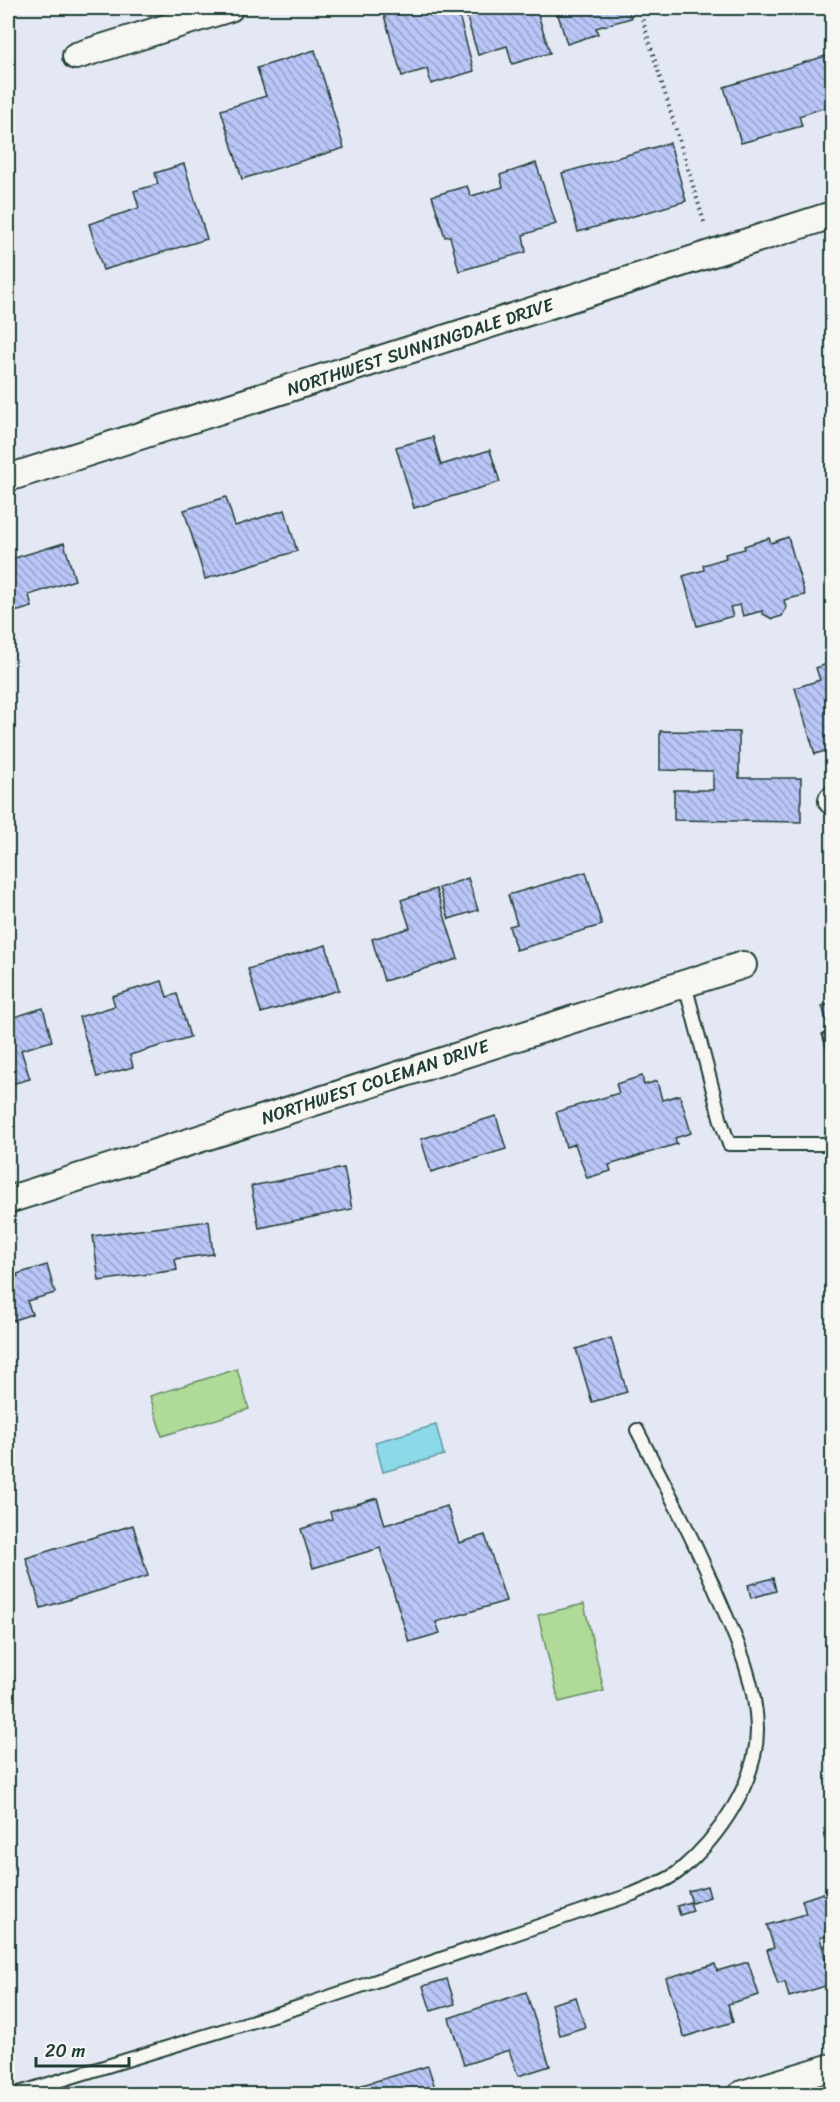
<svg xmlns="http://www.w3.org/2000/svg" width="840" height="2102" font-family="Sriracha,sans-serif">
  <defs>
    <pattern id="building-back-hatch" width="6" height="6" patternUnits="userSpaceOnUse" patternTransform="scale(1.5)"><rect width="6" height="6" fill="#b9c6f7"/><path d="M-1 5l2 2M0 0l6 6M5-1l2 2" fill="none" stroke="#96a2c9"/></pattern>
  </defs>
  <rect width="100%" height="100%" fill="#e4e8f4"/>
  <filter id="ink" filterUnits="userSpaceOnUse"><feTurbulence type="fractalNoise" baseFrequency=".0167" numOctaves="2"/><feDisplacementMap in="SourceGraphic" scale="12" xChannelSelector="R" yChannelSelector="G"/><feConvolveMatrix kernelMatrix="1 2 1 2 8 2 1 2 1" color-interpolation-filters="sRGB"/></filter>
  <g filter="url(#ink)">
    <!-- pitch -->
    <g fill="#b0da97" stroke="#688c66" stroke-width="1.5">
      <path d="M237,1369L249,1409L162,1436L150,1396Z"/>
      <path d="M584,1604L604,1691L559,1702L538,1615Z"/>
    </g>
    <!-- water -->
    <path fill="#8bd9e9" stroke="#609ba1" stroke-width="1.5" d="M436,1425L444,1455L383,1472L375,1442Z"/>
    <!-- building -->
    <g fill="url(#building-back-hatch)" stroke="#1f3d34" stroke-width="1.5">
      <path d="M399,8H429L431,13L457,8L474,71L431,84L427,69L402,76L383,12Z"/>
      <path d="M464,8H536L550,53L512,64L507,46L478,55Z"/>
      <path d="M556,8H628L631,18L596,28L598,34L567,44Z"/>
      <path d="M315,50L344,148L242,179L221,110L266,96L257,68Z"/>
      <path d="M832,54V105L799,116L802,126L741,143L724,87Z"/>
      <path d="M670,143L686,201L578,232L562,173Z"/>
      <path d="M536,163L556,224L523,235L526,252L459,271L450,236L445,237L432,196L467,186L471,196L503,187L500,175Z"/>
      <path d="M184,164L207,239L103,270L89,224L139,208L134,191L158,184L155,173Z"/>
      <path d="M433,437L441,465L490,450L500,482L414,508L396,447Z"/>
      <path d="M226,497L235,526L285,510L297,551L205,579L184,510Z"/>
      <path d="M788,537L805,595L784,600L786,608L782,616L772,619L763,614L762,611L743,616L740,605L730,607L733,616L697,626L683,576L704,570L703,565L726,558L725,554L745,549L744,546L769,538L771,543Z"/>
      <path d="M64,543L75,580L29,595L32,607L8,614V560Z"/>
      <path d="M832,662V749L815,754L795,688L820,680L816,668Z"/>
      <path d="M660,731L739,732V778H801V822L674,820V790H713V771L660,770Z"/>
      <path d="M586,872L602,925L516,950L509,926L517,924L508,895Z"/>
      <path d="M468,878L478,910L449,919L439,888Z"/>
      <path d="M436,889L458,959L384,981L372,939L410,928L401,900Z"/>
      <path d="M326,945L339,990L261,1013L248,969Z"/>
      <path d="M162,981L167,997L177,994L190,1037L130,1055L133,1067L97,1077L79,1017L115,1006L112,996Z"/>
      <path d="M832,1003V1051L828,1053L822,1034L830,1032L822,1006Z"/>
      <path d="M43,1008L52,1041L21,1050L30,1079L8,1085V1019Z"/>
      <path d="M642,1076L644,1085L657,1081L662,1100L680,1095L691,1133L675,1138L677,1144L609,1165L611,1171L587,1178L575,1144L566,1147L556,1112L619,1093L616,1084Z"/>
      <path d="M496,1116L506,1149L431,1172L421,1139Z"/>
      <path d="M344,1168L352,1209L259,1228L251,1186Z"/>
      <path d="M209,1221L213,1254L175,1259L177,1270L99,1281L93,1236Z"/>
      <path d="M47,1265L55,1293L27,1301L32,1314L8,1322V1279L18,1276L17,1274Z"/>
      <path d="M611,1338L627,1392L592,1402L576,1349Z"/>
      <path d="M377,1498L385,1525L447,1506L459,1543L485,1535L506,1601L436,1622L440,1633L409,1642L380,1548L313,1568L301,1529L332,1519L330,1512Z"/>
      <path d="M133,1525L148,1576L41,1608L26,1558Z"/>
      <path d="M773,1578L776,1591L751,1598L748,1585Z"/>
      <path d="M707,1886L710,1897L692,1903L688,1891Z"/>
      <path d="M832,1890V1934L820,1938L832,1984L789,1997L785,1982L778,1984L767,1950L774,1948L767,1925L806,1914L802,1900Z"/>
      <path d="M690,1902L693,1911L680,1915L677,1906Z"/>
      <path d="M748,1962L759,1995L728,2004L733,2022L684,2037L666,1978L715,1964L717,1971Z"/>
      <path d="M447,1979L455,2004L431,2011L423,1986Z"/>
      <path d="M526,1992L550,2066L518,2076L509,2050L464,2065L449,2018Z"/>
      <path d="M576,1997L585,2027L560,2035L551,2004Z"/>
      <path d="M428,2066L437,2094H349L348,2089Z"/>
      <path d="M322,2090L323,2094H307Z"/>
    </g>
    <g fill="none" stroke-linecap="round" stroke-linejoin="round">
      <defs>
        <g id="lane">
          <path d="M685,984L721,1121L729,1144H832"/>
          <path d="M16,2094L299,2007L633,1894C647,1887 666,1882 678,1872C718,1839 758,1782 757,1728C756,1685 739,1645 722,1606C697,1546 667,1488 637,1430"/>
        </g>
        <g id="street">
          <path d="M76,56L230,8"/>
          <path d="M8,478L832,215"/>
          <path d="M832,801V800"/>
          <path d="M8,1200L743,965"/>
          <path d="M742,2094L832,2067"/>
        </g>
      </defs>
      <!-- lane casing -->
      <use href="#lane" stroke="#1f3d34" stroke-width="16"/>
      <!-- street casing -->
      <use href="#street" stroke="#1f3d34" stroke-width="30"/>
      <!-- path -->
      <path stroke="#1f3d34" stroke-width="4" stroke-dasharray="1.5 4.5" stroke-linecap="butt" d="M639,8L705,225"/>
      <!-- lane -->
      <use href="#lane" stroke="#f6f6f2" stroke-width="12"/>
      <!-- street -->
      <use href="#street" stroke="#f6f6f2" stroke-width="26"/>
    </g>
  </g>
  <g text-anchor="middle" stroke-width="4.5" stroke-linejoin="round" paint-order="stroke">
    <!-- street labels -->
    <g font-size="18" fill="#1f3d34" stroke="#f6f6f2">
      <text transform="translate(420 347) rotate(-18)" y="6">NORTHWEST SUNNINGDALE DRIVE</text>
      <text transform="translate(375 1082) rotate(-18)" y="6">NORTHWEST COLEMAN DRIVE</text>
    </g>
  </g>
  <!-- margin -->
  <rect width="840" height="2102" fill="none" stroke="#f6f6f2" stroke-width="30"/>
  <rect x="15" y="15" width="810" height="2072" fill="none" stroke="#1f3d34" stroke-width="2" filter="url(#ink)"/>
  <!-- scale -->
  <path d="M36 2057v9h93v-9" fill="none" stroke="#1f3d34" stroke-width="3"/>
  <text x="45" y="2057" font-size="18" fill="#1f3d34" stroke="#f6f6f2" stroke-width="4.5" paint-order="stroke">20 m</text>
</svg>
